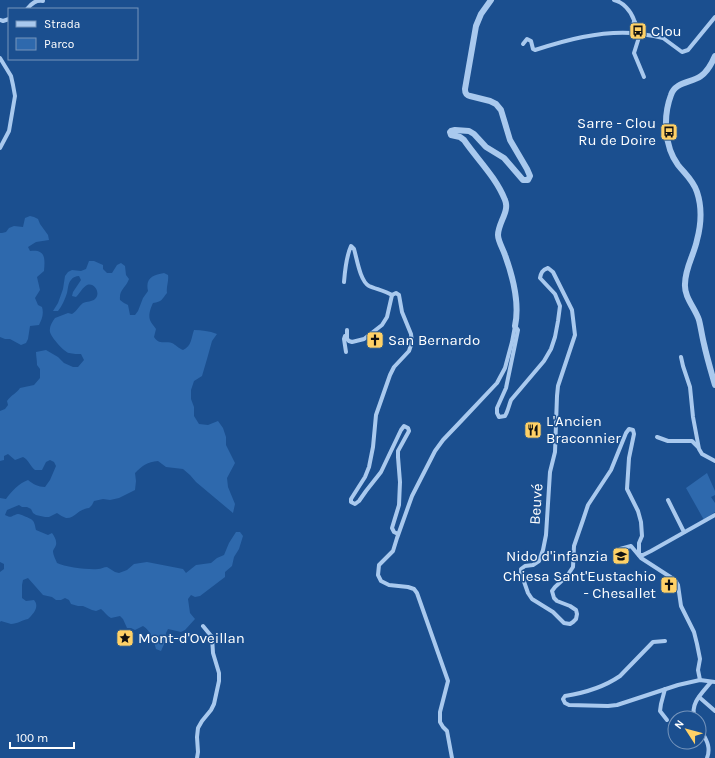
<svg xmlns="http://www.w3.org/2000/svg" width="715" height="758" font-family="Karla,sans-serif">
  <rect width="100%" height="100%" fill="#1b4f8f"/>
  <!-- green -->
  <g fill="#2e69ad">
    <path d="M30,216L34,217L38,219L40,224L48,235L49,240L36,242L28,247L30,251C46,249 45,259 44,271L37,277L40,290L35,298L38,305L42,307C44,314 42,319 39,325L30,326L28,339L26,343L21,345L10,339H5L0,337V233H2L6,232L9,228L14,226L23,227L25,218Z"/>
    <path d="M89,261H94L103,265V269L107,273H112L117,265L121,263L125,266L126,275L129,279C126,288 119,289 120,300L124,303L128,305L130,315H135L138,311L143,298L148,291C145,278 153,275 164,273L168,275C169,281 166,287 167,293C162,299 162,302 153,303C151,307 148,315 150,320C151,323 154,326 156,329L154,337C159,345 164,341 172,343C176,345 178,348 183,350C192,346 191,338 194,330C202,330 209,331 217,334L212,341L207,359L202,376L194,381L191,390V399L194,407V416L199,424L208,425L218,421L223,428L226,437V445L235,463L227,478L228,487L235,504L233,513L196,482L190,475L183,469L166,467L158,461C147,462 143,465 135,473L136,481L135,490L119,498L110,500L103,499L94,501L92,505L89,508C78,509 74,519 66,518C63,517 60,515 57,513L49,517H45L36,515L33,513L31,509L27,507H22L19,505L7,510L5,515C12,519 12,515 18,514C20,514 22,515 24,516C34,520 34,520 36,530L48,535L52,533C54,536 57,540 56,545C55,548 54,548 53,551C53,555 56,560 57,563C65,567 89,570 98,569C101,569 104,567 107,567L115,572L119,573L127,570L134,564L147,562L183,569L186,573L196,565L211,563L217,558L224,555L229,543L236,532H240L243,536L239,549L234,557L232,566L225,572V577L200,596L195,597L191,595L188,599L190,613L195,619L185,630L181,632L168,629L166,633L165,642L161,651L156,649C154,641 151,631 143,626L135,630L131,628H127L123,619L120,616L111,618C107,616 105,612 101,609L96,611L92,610L83,606H78L71,604L69,600L65,598L61,600H56L52,597L43,595L28,578L23,580L22,585V598L26,601L34,600C40,607 33,614 28,619C22,620 17,624 11,624C8,623 4,622 1,621L0,622V572L4,569V564L0,562V498L6,499C11,492 19,483 28,480C33,484 38,487 45,487L50,480L56,466L54,462L50,460L46,462L42,470H35C30,466 29,460 23,457L15,460L8,454L4,456V460L0,461V411L5,409L8,405L7,401C11,395 17,393 20,388L34,385L40,378V369L37,365C37,360 36,356 36,352L46,350L58,357L64,363L73,367H78L84,360L81,354C78,354 73,354 69,353C64,352 51,337 50,332C49,327 52,322 55,318L68,313L72,314C77,311 79,306 83,303C87,301 92,302 95,299C101,294 95,282 87,285C83,287 80,293 76,297L72,296L73,292L81,280L79,276C76,276 73,277 71,280C68,283 68,289 67,293C65,299 62,306 58,311H53L58,303L63,289L65,276L68,272L72,270L81,271L86,269Z"/>
    <path d="M707,473L715,491V495L711,497L715,503V512L704,520L686,488Z"/>
  </g>
  <g fill="none" stroke-linecap="round" stroke-linejoin="round">
    <!-- minor -->
    <g stroke="#a9c9ee" stroke-width="4">
      <path d="M614,0C623,2 631,11 634,20C637,25 637,30 640,34L654,36L663,38L682,52L688,50L715,17"/>
      <path d="M27,9C32,3 36,0 43,1"/>
      <path d="M0,20L3,21L9,19"/>
      <path d="M640,34L634,53L644,77"/>
      <path d="M523,44L527,39L531,41L533,49L535,50C566,40 599,31 632,33L634,21"/>
      <path d="M0,58L11,76L13,85L15,96L9,131L0,148"/>
      <path d="M344,282C345,270 346,257 351,246L354,249C357,259 360,281 369,286C376,289 385,291 392,295L396,293L399,295L402,312L411,334L412,342L409,351L394,367L390,375L376,415L373,447L369,467L365,477L351,499V502L355,504L359,501L366,491L381,472L401,430L404,426L408,428L409,431L398,451V457L400,482L399,505L392,528L394,532L398,534"/>
      <path d="M515,326L518,330L506,388L497,408V413L499,417L505,416C508,411 509,405 511,400L544,361L551,349L555,337L558,321L560,306L555,294L540,278C541,273 542,270 548,268L553,272L572,310L575,335L558,386L557,396L555,452L550,472L546,535L543,550L539,561L533,565L525,566L521,569V573L528,593L532,599L553,612L564,623L570,624L573,622L576,619L577,614L576,610L570,606L557,601L554,598L552,591L555,587L567,576L573,567L574,546L583,520L588,505L611,470L626,433L629,429L633,430L634,434L629,458L627,489L638,511L641,522L642,536L639,543V555H643L651,551L715,515"/>
      <path d="M347,330V339L349,341L352,342L364,339L382,325L387,317L392,295"/>
      <path d="M345,336L344,339L346,352"/>
      <path d="M681,357L683,366L690,387L693,417L699,449L702,454L715,461"/>
      <path d="M657,437L668,441H692L698,447"/>
      <path d="M668,500L684,532"/>
      <path d="M620,549L631,546L641,558L675,580L678,585L681,606L694,632L697,644L700,659L698,670L700,680"/>
      <path d="M665,641L653,642L620,676C604,687 584,693 565,696L563,699L565,703L569,705L608,706L617,705L678,685L700,680L715,682"/>
      <path d="M665,689L661,704L660,711L667,720"/>
      <path d="M699,697L715,711"/>
      <path d="M695,718C689,704 703,692 711,682"/>
      <path d="M699,726C704,737 712,745 707,758"/>
      <path d="M197,758L198,752L197,737L198,728L202,721L211,710L214,704L219,681V673L213,653L212,637L203,626"/>
      <path d="M452,758L447,731L443,727L440,722V712L448,681L417,593L414,589L408,587L389,585L381,581L378,575L379,565L393,551L397,538L412,496L435,451L443,440L463,419L497,383L505,368L512,342L515,326"/>
    </g>
    <!-- tertiary -->
    <g stroke="#a9c9ee" stroke-width="6">
      <path d="M491,0L481,14L476,26L465,89C465,93 466,95 470,96L490,101L496,104L501,110L510,140L527,169L530,176L528,180H523L504,158L486,147L474,134L469,131L455,130L451,131L450,132L451,135L460,137L464,140C477,159 496,177 505,200C510,211 498,223 498,235C498,241 503,249 505,255C513,277 520,303 515,326"/>
      <path d="M715,56C712,63 707,72 701,76C691,83 675,82 671,95C663,116 664,146 678,165C685,174 693,180 697,192C702,207 701,225 697,240C694,255 685,268 685,284C684,297 695,308 699,320C701,328 702,336 704,344C707,358 711,371 715,385"/>
    </g>
  </g>
  <!-- icons -->
  <defs>
    <symbol id="bus-square" viewBox="-11 -11 22 22"><rect x="-9" y="-9" width="18" height="18" rx="4" fill="#ffd166" stroke="#1b4f8f"/><path d="M-5-6H5V4H4V6H2V4H-2V6H-4V4H-5ZM-3.5-4V0h7V-4ZM-3.5 1.2v1.5H-2V1.2ZM2 1.2v1.5H3.5V1.2Z" fill="#111"/></symbol>
    <symbol id="church-square" viewBox="-11 -11 22 22"><rect x="-9" y="-9" width="18" height="18" rx="4" fill="#ffd166" stroke="#1b4f8f"/><path d="M-1.2-6h2.4v3.5h3.3v2.4h-3.3V6h-2.4V-.1h-3.3v-2.4h3.3Z" fill="#111"/></symbol>
    <symbol id="restaurant-square" viewBox="-11 -11 22 22"><rect x="-9" y="-9" width="18" height="18" rx="4" fill="#ffd166" stroke="#1b4f8f"/><path d="M-5-6h1v4h1v-4h1v4h1v-4h1v5L-1.5 .5V6h-2V.5L-5-1ZM5-6V6H3V1.5H1.5Q1.5-4 5-6Z" fill="#111"/></symbol>
    <symbol id="school-square" viewBox="-11 -11 22 22"><rect x="-9" y="-9" width="18" height="18" rx="4" fill="#ffd166" stroke="#1b4f8f"/><path d="M0-5L7-2L0 1L-7-2ZM-4 1L0 2.5L4 1V4Q0 6-4 4Z" fill="#111"/></symbol>
    <symbol id="sight-square" viewBox="-11 -11 22 22"><rect x="-9" y="-9" width="18" height="18" rx="4" fill="#ffd166" stroke="#1b4f8f"/><path d="M0-6L1.8-2.2L6-1.7L2.9 1.2L3.7 5.4L0 3.3L-3.7 5.4L-2.9 1.2L-6-1.7L-1.8-2.2Z" fill="#111"/></symbol>
  </defs>
  <g fill-rule="evenodd">
    <use href="#bus-square" x="628" y="21" width="20" height="20"/>
    <use href="#bus-square" x="659" y="122" width="20" height="20"/>
    <use href="#church-square" x="365" y="330" width="20" height="20"/>
    <use href="#restaurant-square" x="523" y="420" width="20" height="20"/>
    <use href="#school-square" x="611" y="546" width="20" height="20"/>
    <use href="#church-square" x="659" y="575" width="20" height="20"/>
    <use href="#sight-square" x="115" y="628" width="20" height="20"/>
  </g>
  <g text-anchor="middle" stroke-width="3" stroke-linejoin="round" paint-order="stroke">
    <!-- poi labels -->
    <g font-size="15" fill="#fff" stroke="#1b4f8f" text-anchor="start">
      <text x="651" y="36">Clou</text>
      <text x="656" y="128" text-anchor="end">Sarre - Clou<tspan x="656" dy="17">Ru de Doire</tspan></text>
      <text x="388" y="345">San Bernardo</text>
      <text x="546" y="426">L'Ancien<tspan x="546" dy="17">Braconnier</tspan></text>
      <text x="608" y="561" text-anchor="end">Nido d'infanzia</text>
      <text x="656" y="581" text-anchor="end">Chiesa Sant'Eustachio<tspan x="656" dy="17">- Chesallet</tspan></text>
      <text x="138" y="643">Mont-d'Oveillan</text>
    </g>
    <!-- street labels -->
    <g font-size="15" fill="#fff" stroke="#1b4f8f">
      <text transform="translate(536 504) rotate(-86)" y="5">Beuvé</text>
    </g>
  </g>
  <!-- legend -->
  <rect x="8" y="8" width="130" height="52" fill="#1b4f8f" stroke="#7695bc"/>
  <rect x="16" y="21" width="20" height="6" fill="#a9c9ee" stroke="#7695bc"/>
  <text x="44" y="28" font-size="12" fill="#ffffff">Strada</text>
  <rect x="16" y="38" width="20" height="12" fill="#2e69ad" stroke="#7695bc"/>
  <text x="44" y="48" font-size="12" fill="#ffffff">Parco</text>
  <!-- north arrow -->
  <g transform="translate(687 730) rotate(306)"><circle r="19" fill="#1b4f8f" stroke="#7695bc"/>
  <path d="M0-3L7 15L0 10L-7 15Z" fill="#ffd166"/>
  <text y="-6" font-size="11" font-weight="bold" text-anchor="middle" fill="#ffffff">N</text>
  </g>
  <!-- scale -->
  <path d="M10 742v6h64v-6" fill="none" stroke="#ffffff" stroke-width="2"/>
  <text x="16" y="742" font-size="12" fill="#ffffff" stroke="#1b4f8f" stroke-width="3" paint-order="stroke">100 m</text>
</svg>
